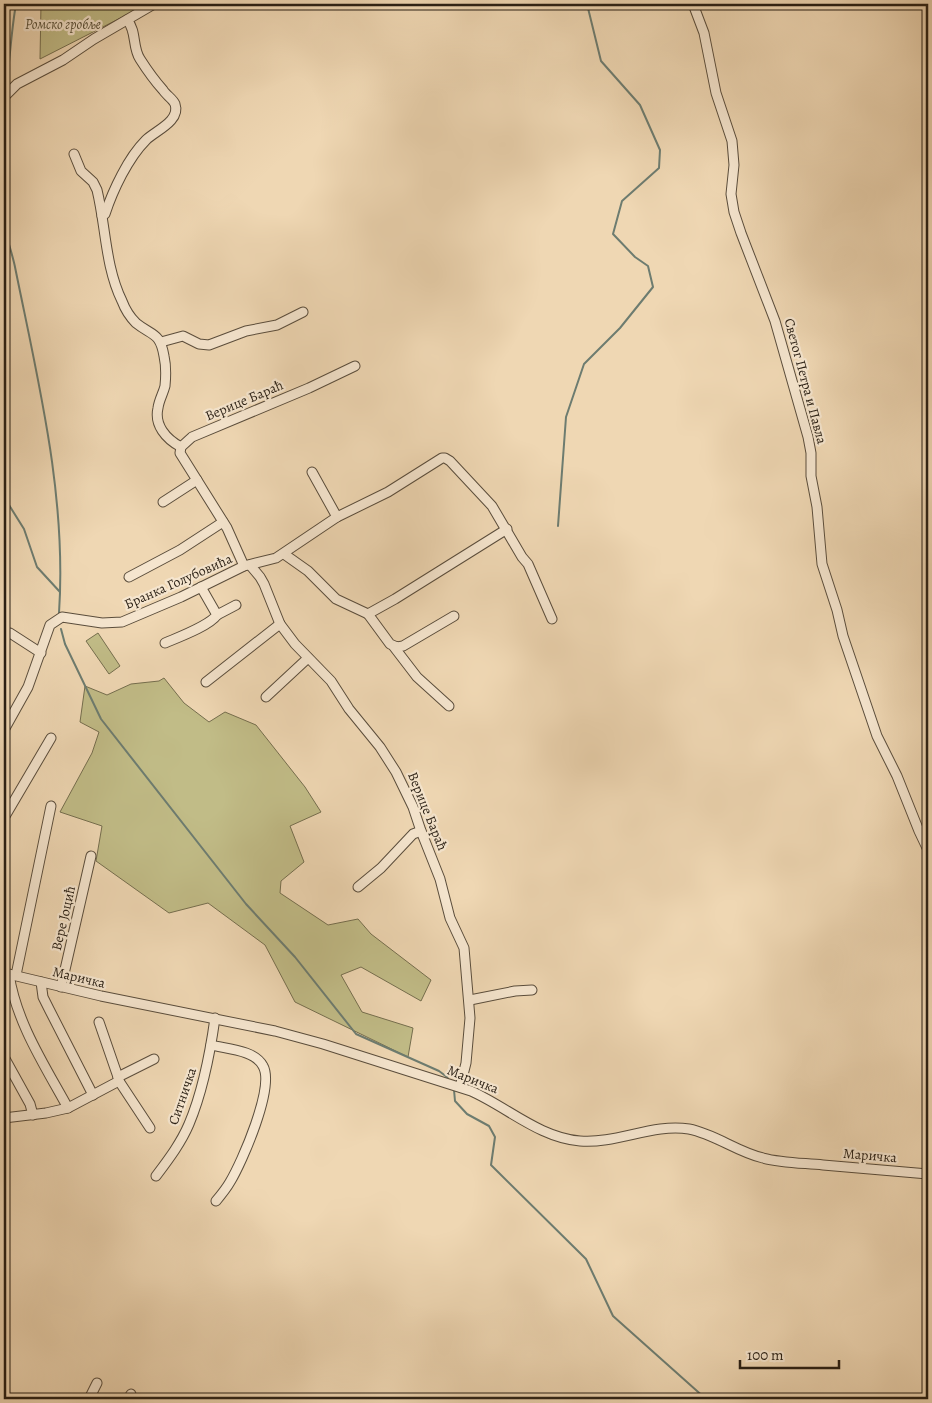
<svg xmlns="http://www.w3.org/2000/svg" width="932" height="1403" font-family="Alegreya,serif">
  <rect width="100%" height="100%" fill="#efd7b3"/>
  <filter id="stains"><feTurbulence type="fractalNoise" baseFrequency=".004" numOctaves="4"/><feColorMatrix values="0 0 0 0 .2 0 0 0 0 .09 0 0 0 0 .02 0 0 0 .5 -.17"/></filter>
  <radialGradient id="worn" r=".72"><stop offset=".6" stop-color="#630" stop-opacity="0"/><stop offset="1" stop-color="#630" stop-opacity=".3"/></radialGradient>
  <!-- green -->
  <g fill="#c1bc87" stroke="#756e4e">
    <path d="M41,4H148L40,59Z"/>
    <path d="M98,633L120,666L109,674L86,641Z"/>
    <path d="M164,678L184,703L209,722L225,712L256,725L305,787L321,812L290,826L304,862L281,881L280,893L328,925L358,919L371,934L431,980L421,1001L361,967L341,975L362,1012L413,1028L408,1057L295,1002L265,945L208,903L169,913L96,861L102,826L60,812L92,753L99,732L80,722L85,686L107,695L131,684L159,681Z"/>
  </g>
  <g fill="none" stroke-linecap="round" stroke-linejoin="round">
    <!-- stream -->
    <g stroke="#6d7c70" stroke-width="2">
      <path d="M6,88C10,60 11,32 16,4"/>
      <path d="M4,223C6,238 12,252 15,267C38,381 67,496 59,613"/>
      <path d="M4,497L24,529L37,567L60,592"/>
      <path d="M558,526L566,417L584,364L620,328L653,287L648,266L635,257L613,234L622,201L659,168L660,150L640,105L601,61L587,4"/>
      <path d="M61,629L65,644L101,719L246,904L295,957L356,1034L439,1071L447,1077L449,1081"/>
      <path d="M454,1090L455,1101L467,1114L489,1126L495,1137L491,1165L586,1259L613,1316L706,1399"/>
    </g>
    <defs>
      <g id="minor">
        <path d="M693,4L704,33L716,93L732,141L734,165L731,194L734,212L741,233L775,321L808,437L811,453V476L817,507L822,564L837,610L843,636L877,736L897,776L919,831L928,850"/>
        <path d="M4,97L17,84L63,60L94,39L154,4"/>
        <path d="M74,154L81,171L93,182L97,190C106,227 105,266 122,301C125,309 130,317 136,323C152,336 160,332 164,356C166,365 166,376 165,386C163,394 159,400 158,408C154,425 166,439 181,447"/>
        <path d="M102,216L105,214C113,190 128,158 146,140C155,131 181,121 175,104C173,99 166,95 163,90C154,80 147,70 140,59C132,47 137,31 127,20"/>
        <path d="M161,342L183,336L199,344L209,345L246,331L277,325L303,312"/>
        <path d="M312,472L337,517"/>
        <path d="M163,502L197,480"/>
        <path d="M284,554L308,571L336,599L368,614L395,599L507,529"/>
        <path d="M250,565L260,577L264,584L280,624L295,644L331,681L349,709L380,747L396,772L413,807L421,831L440,879L450,918L464,948L470,1018L466,1063L460,1087"/>
        <path d="M244,566L227,528L180,453L181,447L192,437L309,388L355,366"/>
        <path d="M129,577L180,550L223,522"/>
        <path d="M368,614L390,644L397,647L403,646L454,616"/>
        <path d="M217,615L236,605"/>
        <path d="M4,633H10L41,653"/>
        <path d="M165,643C179,637 209,626 217,615L201,587"/>
        <path d="M394,647L417,677L449,706"/>
        <path d="M206,682L280,624"/>
        <path d="M266,697L308,658"/>
        <path d="M4,730L28,687L50,625L62,617L102,623L122,622L181,597L244,566L276,558L337,517L388,492L442,458H445L450,461L492,506L522,557L528,564L552,619"/>
        <path d="M4,818L51,738"/>
        <path d="M358,887L381,868L413,834L421,831"/>
        <path d="M4,973L101,996L275,1031L323,1044L471,1091C507,1107 540,1138 580,1141C617,1144 653,1123 689,1129C715,1134 737,1152 763,1158C782,1163 803,1163 823,1165C858,1168 893,1171 928,1174"/>
        <path d="M9,974C16,1022 45,1066 68,1108"/>
        <path d="M16,975L51,806"/>
        <path d="M41,982L43,997L49,1009L93,1095"/>
        <path d="M61,987L91,856"/>
        <path d="M470,1000L515,991L532,990"/>
        <path d="M99,1022L118,1077"/>
        <path d="M211,1045C227,1049 255,1050 263,1066C275,1087 242,1162 230,1182C226,1189 221,1195 216,1201"/>
        <path d="M4,1057L30,1104L33,1115"/>
        <path d="M119,1081L150,1128"/>
        <path d="M4,1118L46,1113L68,1108L119,1081L118,1077L154,1059"/>
        <path d="M156,1176C168,1160 181,1143 189,1124C203,1091 210,1054 215,1018"/>
        <path d="M89,1399L97,1383"/>
        <path d="M128,1399L131,1394"/>
      </g>
    </defs>
    <!-- minor casing -->
    <use href="#minor" stroke="#5a4d3c" stroke-width="11"/>
    <!-- minor -->
    <use href="#minor" stroke="#f5e5ce" stroke-width="9"/>
  </g>
  <g text-anchor="middle" stroke-width="4.5" stroke-linejoin="round" paint-order="stroke">
    <!-- park labels -->
    <g font-size="14" font-style="italic" fill="#574e36" stroke="#f5e5ce">
      <text x="63" y="29">Ромско гробље</text>
    </g>
    <!-- street labels -->
    <g font-size="14" fill="#291f14" stroke="#f5e5ce">
      <text transform="translate(806 381) rotate(75)" y="5">Светог Петра и Павла</text>
      <text transform="translate(244 400) rotate(-23)" y="5">Верице Бараћ</text>
      <text transform="translate(178 581) rotate(-24)" y="5">Бранка Голубовића</text>
      <text transform="translate(428 811) rotate(68)" y="5">Верице Бараћ</text>
      <text transform="translate(63 918) rotate(-77)" y="5">Вере Јоцић</text>
      <text transform="translate(79 977) rotate(13)" y="5">Маричка</text>
      <text transform="translate(473 1079) rotate(22)" y="5">Маричка</text>
      <text transform="translate(182 1096) rotate(-71)" y="5">Ситничка</text>
      <text transform="translate(870 1155) rotate(5)" y="5">Маричка</text>
    </g>
  </g>
  <!-- margin -->
  <rect width="932" height="1403" fill="none" stroke="#efd7b3" stroke-width="20"/>
  <rect x="5" y="5" width="922" height="1393" fill="none" stroke="#291f14" stroke-width="2.5"/>
  <rect x="10" y="10" width="912" height="1383" fill="none" stroke="#291f14"/>
  <!-- scale -->
  <path d="M740 1360v8h99v-8" fill="none" stroke="#291f14" stroke-width="2.5"/>
  <text x="747" y="1360" font-size="15" fill="#291f14" stroke="#f5e5ce" stroke-width="4" paint-order="stroke">100 m</text>
  <rect width="100%" height="100%" filter="url(#stains)"/>
  <rect width="100%" height="100%" fill="url(#worn)"/>
</svg>
